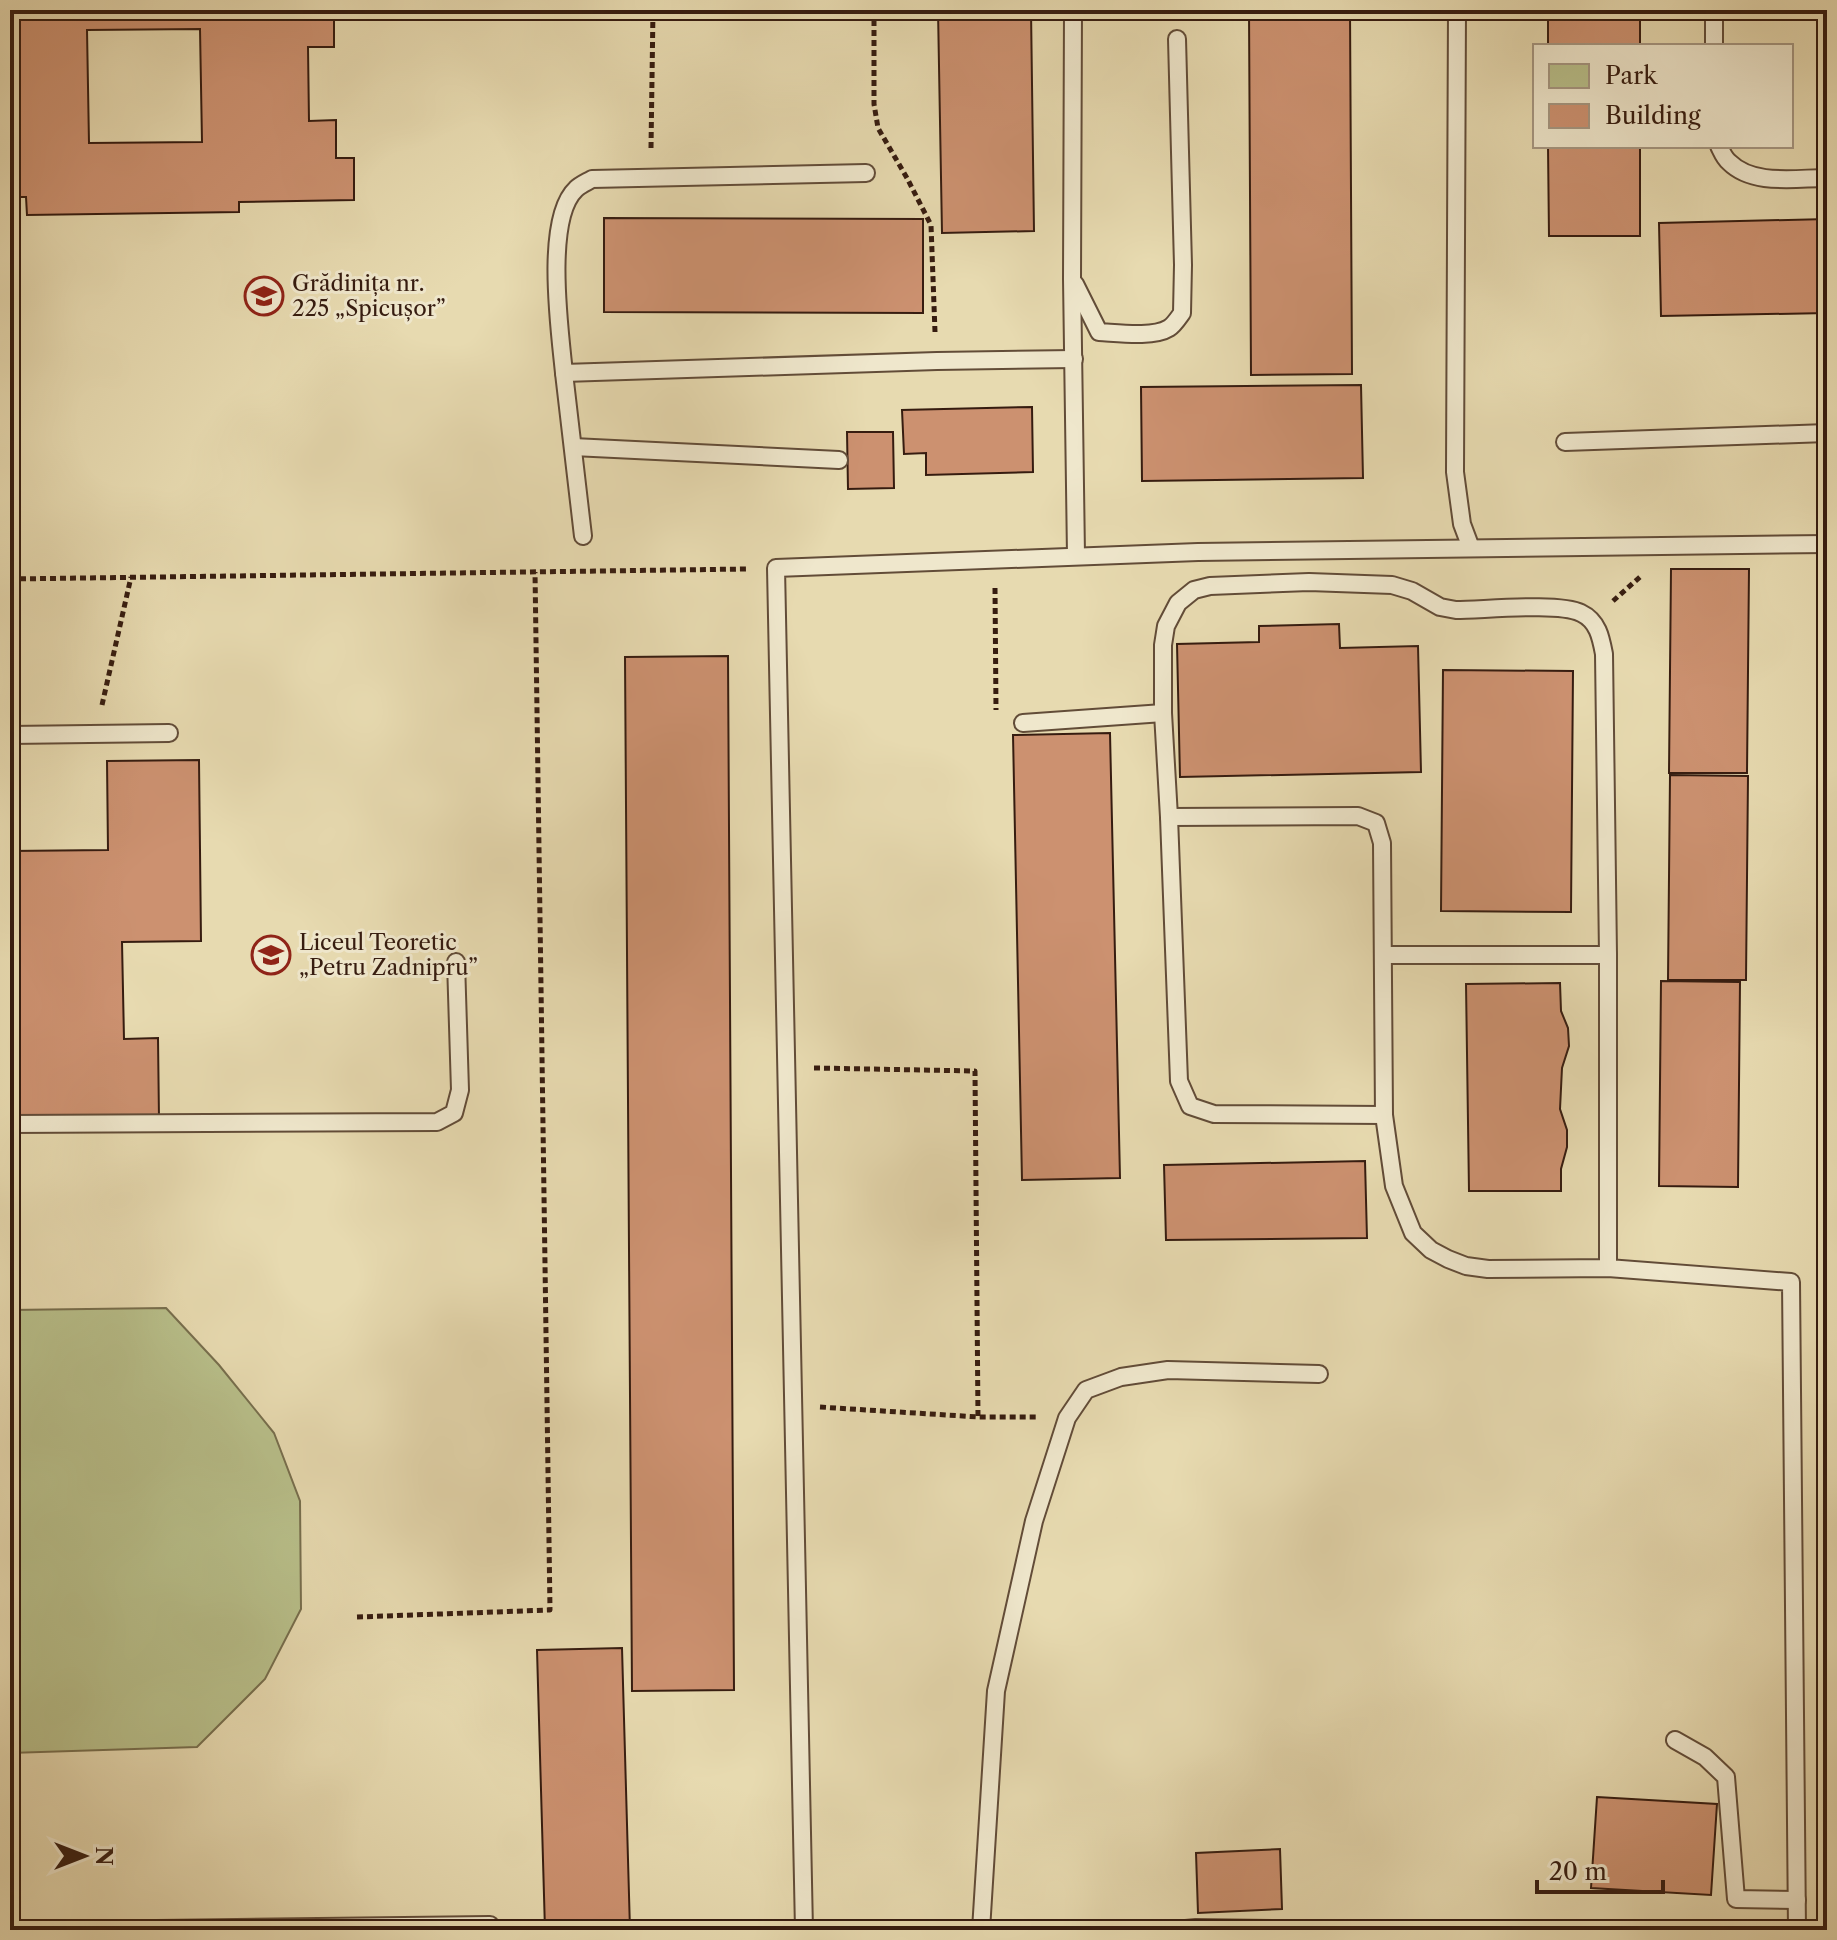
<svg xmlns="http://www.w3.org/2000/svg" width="1837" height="1940" font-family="'Libre Caslon Text',serif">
  <rect width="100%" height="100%" fill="#e7dab0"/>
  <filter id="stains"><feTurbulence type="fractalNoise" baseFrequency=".0025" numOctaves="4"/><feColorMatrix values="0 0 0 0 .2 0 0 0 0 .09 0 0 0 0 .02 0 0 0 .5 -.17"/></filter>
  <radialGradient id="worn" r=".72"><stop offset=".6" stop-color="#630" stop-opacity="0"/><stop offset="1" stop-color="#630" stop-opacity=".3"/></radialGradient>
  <!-- green -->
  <path fill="#b8bf8a" stroke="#776e4d" stroke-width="2" d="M166,1308L219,1365L274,1433L300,1501L301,1609L265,1679L197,1747L10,1753V1310Z"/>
  <!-- building -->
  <g fill="#cc9170" stroke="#361c10" stroke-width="2" fill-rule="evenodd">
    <path d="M10,10H334V47H308L309,121L336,120V158H354V200L239,202V212L27,215L26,197H10ZM200,29L202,142L89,143L87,30Z"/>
    <path d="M938,10H1031L1034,231L942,233Z"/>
    <path d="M1249,10H1350L1352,374L1251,375Z"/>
    <rect x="1548" y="10" width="92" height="36"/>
    <path d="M1548,146H1640V236H1549Z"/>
    <path d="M604,218L923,219V313L604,312Z"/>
    <path d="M1827,219V313L1661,316L1659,223Z"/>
    <path d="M1361,385L1363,478L1142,481L1141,387Z"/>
    <path d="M1032,407L1033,472L926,475V453L904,454L902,410Z"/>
    <path d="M847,432H893L894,488L848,489Z"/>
    <path d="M1671,569H1749L1747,773H1669Z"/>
    <path d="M1339,624L1340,648L1418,646L1421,772L1180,777L1177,644L1259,642V626Z"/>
    <path d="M728,656L734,1690L632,1691L625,657Z"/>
    <path d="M1443,670L1573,671L1571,912L1441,911Z"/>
    <path d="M1110,733L1120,1178L1022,1180L1013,735Z"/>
    <path d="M199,760L201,941L122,942L124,1039L158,1038L159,1119L10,1120V851L108,850L107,761Z"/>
    <path d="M1670,775L1748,776L1746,980H1668Z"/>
    <path d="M1661,981L1740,982L1738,1187L1659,1186Z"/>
    <path d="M1560,983L1561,1011L1568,1028L1569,1046L1562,1068L1560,1109L1567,1130V1147L1561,1169V1191H1469L1466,984Z"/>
    <path d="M1365,1161L1367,1238L1166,1240L1164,1165Z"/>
    <path d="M622,1648L630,1930H545L537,1650Z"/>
    <path d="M1597,1797L1717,1804L1711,1895L1591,1888Z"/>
    <path d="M1280,1849L1282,1909L1198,1913L1196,1853Z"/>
  </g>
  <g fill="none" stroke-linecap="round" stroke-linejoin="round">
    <defs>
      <g id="lane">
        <path d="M1073,10L1072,279L1076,555"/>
        <path d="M1457,10L1455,472L1462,524L1471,548"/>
        <path d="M1714,46V10"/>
        <path d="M1719,146C1722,152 1724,158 1729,162C1753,186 1795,178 1827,178"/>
        <path d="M866,173L592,179C587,182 580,185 576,189C544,219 560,332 564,373L937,361L1074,359"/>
        <path d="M1075,284L1099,332C1118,333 1153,338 1169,328C1174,325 1179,317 1182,313L1183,265L1177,39"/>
        <path d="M564,373L583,536"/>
        <path d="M1565,442L1827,433"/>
        <path d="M573,447L839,460"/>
        <path d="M1023,723L1163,713"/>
        <path d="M10,735L169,733"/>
        <path d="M1169,817L1179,1081L1190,1106L1214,1114L1384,1115"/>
        <path d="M1383,955H1608"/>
        <path d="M10,1124L437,1122L454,1113L460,1090L456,962"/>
        <path d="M1608,1268V955L1604,654C1601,638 1598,621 1581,613C1559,602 1483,610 1456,610L1440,607L1412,591L1392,585L1309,582L1210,586L1194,590L1178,603L1166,626L1163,645V713L1169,817L1358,816L1376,823L1382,843L1384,1115L1394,1186L1413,1233L1431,1250L1448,1259L1466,1266L1488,1269L1608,1268L1791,1282L1797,1930"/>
        <path d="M1675,1740L1705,1757L1726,1777L1736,1899L1797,1900"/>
        <path d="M77,1930L490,1925"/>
        <path d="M804,1930L776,568L1198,552L1827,544"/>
        <path d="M981,1930L996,1691L1034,1521L1067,1418L1086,1390L1121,1377L1168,1370L1319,1374"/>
        <path d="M1175,1930L1196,1928L1350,1930"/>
      </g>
    </defs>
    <!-- lane casing -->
    <use href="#lane" stroke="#624c38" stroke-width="20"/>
    <!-- path -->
    <g stroke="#361c10" stroke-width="5" stroke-dasharray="6 4" stroke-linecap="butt">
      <path d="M874,10V104L878,128L907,178L931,225L935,332"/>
      <path d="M651,148L653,10"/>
      <path d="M10,579L747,569"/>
      <path d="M995,588L996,710"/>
      <path d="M1613,601L1641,576"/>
      <path d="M102,705L131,577"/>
      <path d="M814,1068L975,1071L978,1417"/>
      <path d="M820,1407L978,1417H1038"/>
      <path d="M357,1617L550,1610L535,572"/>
    </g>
    <!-- lane -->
    <use href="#lane" stroke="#efe7cc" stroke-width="16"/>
  </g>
  <!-- icons -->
  <defs>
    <symbol id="school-ring" viewBox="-11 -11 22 22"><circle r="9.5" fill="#efe7cc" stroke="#8f2418" stroke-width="1.5"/><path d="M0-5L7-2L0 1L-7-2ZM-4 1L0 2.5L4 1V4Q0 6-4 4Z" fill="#8f2418"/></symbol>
  </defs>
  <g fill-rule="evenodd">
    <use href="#school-ring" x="242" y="274" width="44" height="44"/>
    <use href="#school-ring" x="249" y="933" width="44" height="44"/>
  </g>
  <g text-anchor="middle" stroke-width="6" stroke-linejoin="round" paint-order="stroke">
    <!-- poi labels -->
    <g font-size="22" fill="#361c10" stroke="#efe7cc" text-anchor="start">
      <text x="292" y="291">Grădinița nr.<tspan x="292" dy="25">225 „Spicușor”</tspan></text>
      <text x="299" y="950">Liceul Teoretic<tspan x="299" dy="25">„Petru Zadnipru”</tspan></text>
    </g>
  </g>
  <!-- margin -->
  <rect width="1837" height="1940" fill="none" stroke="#e7dab0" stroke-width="40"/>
  <rect x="12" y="12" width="1813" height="1916" fill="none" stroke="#361c10" stroke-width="4"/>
  <rect x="20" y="20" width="1797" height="1900" fill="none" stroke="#361c10" stroke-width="2"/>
  <!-- legend -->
  <rect x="1533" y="44" width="260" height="104" fill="#efe7cc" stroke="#a59681" stroke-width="2"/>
  <rect x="1549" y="64" width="40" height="24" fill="#b8bf8a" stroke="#a59681" stroke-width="2"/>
  <text x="1605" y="84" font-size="24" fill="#361c10">Park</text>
  <rect x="1549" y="104" width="40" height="24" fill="#cc9170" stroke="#a59681" stroke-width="2"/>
  <text x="1605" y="124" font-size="24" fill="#361c10">Building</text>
  <!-- north arrow -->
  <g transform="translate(84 1856) rotate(90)" stroke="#efe7cc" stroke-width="6" paint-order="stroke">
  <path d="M0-6L14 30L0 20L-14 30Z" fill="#361c10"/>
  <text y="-12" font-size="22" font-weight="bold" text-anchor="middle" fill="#361c10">N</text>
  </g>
  <!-- scale -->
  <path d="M1537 1880v12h126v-12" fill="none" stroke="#361c10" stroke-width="4"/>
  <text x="1549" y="1880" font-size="24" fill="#361c10" stroke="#efe7cc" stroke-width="6" paint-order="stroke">20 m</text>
  <rect width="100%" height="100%" filter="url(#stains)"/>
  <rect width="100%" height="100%" fill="url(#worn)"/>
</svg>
